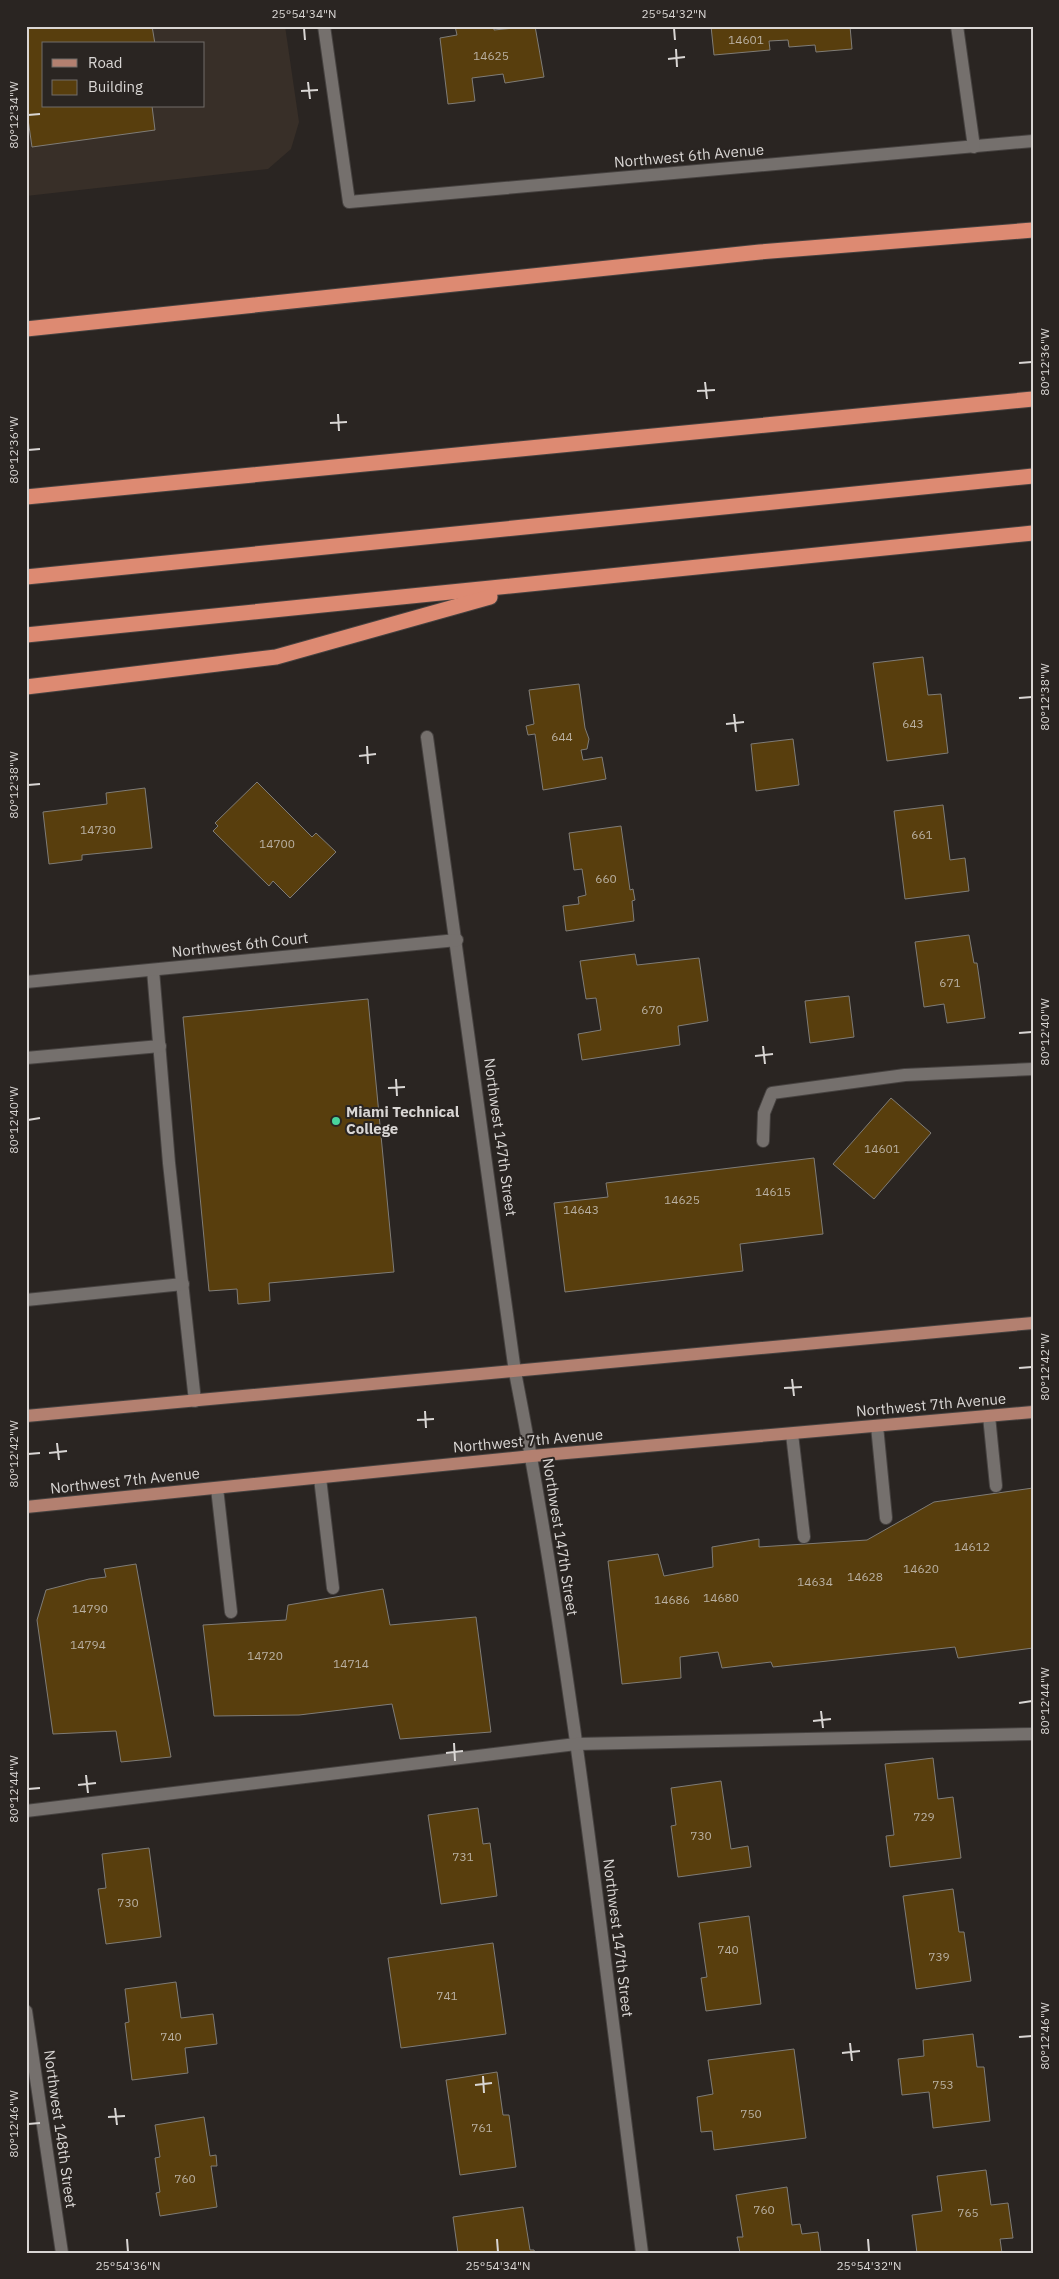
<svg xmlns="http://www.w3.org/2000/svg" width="1059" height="2279" font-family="'IBM Plex Sans',sans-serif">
  <rect width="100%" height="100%" fill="#2a2522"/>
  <!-- built -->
  <path fill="#382f28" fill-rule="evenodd" d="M26,26H285L299,122L291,149L268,169L26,196ZM44,44H204V106H44Z"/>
  <!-- building -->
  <g fill="#583e0d" stroke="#7f7c77">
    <path d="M26,26H152L155,44H44V106H152L155,130L32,147L26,105Z"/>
    <path d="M455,26H494V30L535,26L544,77L505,83L503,74L472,78L475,101L448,104L440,38L457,35Z"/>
    <path d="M711,26H850L852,49L816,52L815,45L789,47L788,40L769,41L770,50L714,55Z"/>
    <path d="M923,657L928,695L941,694L948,753L887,761L873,663Z"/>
    <path d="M579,684L585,728L589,739L587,749L581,750L583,760L602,757L606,779L543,790L535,734L528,735L526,726L534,724L529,690Z"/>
    <path d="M793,739L799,785L756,791L751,744Z"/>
    <path d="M257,782L312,837L316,833L336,852L290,898L273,881L269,886L213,831L218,826L215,823Z"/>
    <path d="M145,788L152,848L82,855V860L49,864L43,812L107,804L106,793Z"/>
    <path d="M943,805L950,860L965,858L969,891L905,899L894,811Z"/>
    <path d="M621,826L630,890L633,889L635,900L632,901L634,921L566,931L563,906L579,904L578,897L586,895L582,869L574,870L569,833Z"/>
    <path d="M969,935L974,963H977L985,1018L947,1023L944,1004L924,1007L915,942Z"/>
    <path d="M635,954L637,965L699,958L708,1021L678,1026L680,1045L582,1060L578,1034L601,1030L596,998L586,999L580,961Z"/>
    <path d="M849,996L854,1037L810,1043L805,1001Z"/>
    <path d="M368,999L394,1272L269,1283L270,1301L238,1304L237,1289L209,1291L183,1017Z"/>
    <path d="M891,1098L931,1133L874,1199L833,1164Z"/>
    <path d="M814,1158L823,1234L740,1244L743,1271L565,1292L554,1203L608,1197L606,1183Z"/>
    <path d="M1033,1488V1648L958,1658L955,1647L773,1667L771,1662L722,1668L718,1652L680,1657L681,1678L622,1684L608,1561L658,1554L664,1576L713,1567L712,1547L759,1539V1547L867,1540L934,1502Z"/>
    <path d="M136,1564L171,1757L121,1762L116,1731L53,1734L37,1620L46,1590L89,1579L106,1577L104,1569Z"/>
    <path d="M383,1589L390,1625L476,1617L491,1732L400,1739L392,1704L299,1715L214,1716L203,1625L286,1620L288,1605Z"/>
    <path d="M933,1758L938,1799L953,1797L961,1858L890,1867L886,1836L894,1835L885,1764Z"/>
    <path d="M721,1781L731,1849L748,1846L751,1867L678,1877L671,1826L676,1825L671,1788Z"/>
    <path d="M478,1808L483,1844L490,1843L497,1896L441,1904L428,1815Z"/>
    <path d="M149,1848L161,1937L106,1944L98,1889L106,1888L102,1854Z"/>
    <path d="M953,1889L959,1932H964L971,1981L916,1989L903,1896Z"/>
    <path d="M749,1916L761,2004L706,2011L701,1978L707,1977L699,1923Z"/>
    <path d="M493,1943L506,2034L401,2048L388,1958Z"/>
    <path d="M176,1982L181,2018L213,2014L217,2044L185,2048L188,2073L132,2080L125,2023L129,2022L125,1989Z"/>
    <path d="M973,2034L977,2067H984L990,2121L933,2128L929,2092L902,2095L898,2059L924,2056L923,2040Z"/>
    <path d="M794,2049L806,2138L714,2150L712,2131L701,2132L697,2097L713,2094L708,2060Z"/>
    <path d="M497,2072L503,2115H509L516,2167L460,2175L446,2080Z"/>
    <path d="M204,2117L210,2156L216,2155L217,2166H211L217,2207L160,2216L156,2193L160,2192L155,2158L160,2157L155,2125Z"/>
    <path d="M986,2170L991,2205L1008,2203L1013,2238L1000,2239L1002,2253H917L912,2215L942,2211L937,2176Z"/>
    <path d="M787,2187L792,2225L800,2224L802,2234L818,2232L821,2253H740L737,2237H743L736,2195Z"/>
    <path d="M523,2207L530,2250H534L535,2253H458L453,2217Z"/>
  </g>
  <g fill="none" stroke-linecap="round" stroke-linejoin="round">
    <defs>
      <g id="service">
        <path d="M153,970L169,1163L195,1401"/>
        <path d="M26,1058L160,1046"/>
        <path d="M763,1141L764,1113L772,1093L905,1075L1033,1069"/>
        <path d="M26,1300L183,1284"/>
        <path d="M989,1416L996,1486"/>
        <path d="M877,1426L886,1518"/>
        <path d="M792,1434L804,1537"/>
        <path d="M320,1478L333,1588"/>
        <path d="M217,1488L231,1612"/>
      </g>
      <g id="minor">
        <path d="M324,26L349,202L1033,141"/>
        <path d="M957,26L974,147"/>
        <path d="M427,737L515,1372C572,1663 604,1959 642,2253"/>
        <path d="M26,982L457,940"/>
        <path d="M26,1811L576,1744L1033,1734"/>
        <path d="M26,2011L62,2253"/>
      </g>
      <g id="primary">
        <path d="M26,1416L1033,1323"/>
        <path d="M26,1507L532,1456L1033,1412"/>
      </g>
      <g id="motorway">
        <path d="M26,329L760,252L1033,230"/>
        <path d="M26,497L1033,399"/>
        <path d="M26,577L1033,476"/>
        <path d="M26,635L1033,533"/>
        <path d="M26,687L276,657L490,597"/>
      </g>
    </defs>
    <!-- service casing -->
    <use href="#service" stroke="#464240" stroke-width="14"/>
    <!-- minor casing -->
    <use href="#minor" stroke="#464240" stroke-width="14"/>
    <!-- primary casing -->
    <use href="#primary" stroke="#464240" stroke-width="14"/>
    <!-- motorway casing -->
    <use href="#motorway" stroke="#464240" stroke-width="17"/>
    <!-- service -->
    <use href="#service" stroke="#75706d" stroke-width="12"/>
    <!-- minor -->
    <use href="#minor" stroke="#75706d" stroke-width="12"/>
    <!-- primary -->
    <use href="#primary" stroke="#b38070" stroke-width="12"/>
    <!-- motorway -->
    <use href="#motorway" stroke="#dd8a72" stroke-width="15"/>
  </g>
  <!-- ticks -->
  <path fill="none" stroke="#d9d6d4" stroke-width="2" d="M304,28L305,40M674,28L675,40M676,49L677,67M668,59L685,57M308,82L310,99M301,91L318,90M28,115L40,114M1019,363L1032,362M705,382L707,399M697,391L715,390M338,414L339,431M330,423L347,422M28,450L40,449M1019,698L1032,697M734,714L736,732M726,724L744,722M367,746L368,764M359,756L376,754M28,785L40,784M1019,1033L1032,1032M763,1046L765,1064M755,1056L773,1054M396,1079L397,1096M388,1088L405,1087M28,1120L40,1118M1019,1368L1032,1367M792,1379L794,1396M784,1388L802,1387M425,1411L426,1428M417,1420L434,1419M57,1443L59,1460M49,1453L67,1451M28,1454L40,1453M1019,1703L1032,1701M821,1711L823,1728M813,1721L831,1719M454,1743L455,1761M446,1753L463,1751M86,1775L88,1793M78,1785L96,1783M28,1789L40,1788M1019,2037L1032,2036M850,2043L852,2061M842,2053L860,2051M483,2076L484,2093M475,2085L492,2083M115,2108L117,2125M108,2117L125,2116M28,2124L40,2123M127,2239L128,2252M497,2239L498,2252M868,2239L869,2252"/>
  <!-- markers -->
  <circle fill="#49d49c" stroke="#2a2522" stroke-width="2" cx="336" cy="1121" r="5"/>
  <g text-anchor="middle" stroke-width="4" stroke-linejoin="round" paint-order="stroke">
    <!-- number labels -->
    <g font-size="12" fill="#b9b0a2">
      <text x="746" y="44">14601</text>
      <text x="491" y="60">14625</text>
      <text x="913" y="728">643</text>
      <text x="562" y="741">644</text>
      <text x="98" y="834">14730</text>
      <text x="922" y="839">661</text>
      <text x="277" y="848">14700</text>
      <text x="606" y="883">660</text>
      <text x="950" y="987">671</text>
      <text x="652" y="1014">670</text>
      <text x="882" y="1153">14601</text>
      <text x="773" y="1196">14615</text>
      <text x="682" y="1204">14625</text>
      <text x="581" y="1214">14643</text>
      <text x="972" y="1551">14612</text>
      <text x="921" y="1573">14620</text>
      <text x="865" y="1581">14628</text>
      <text x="815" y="1586">14634</text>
      <text x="721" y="1602">14680</text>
      <text x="672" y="1604">14686</text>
      <text x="90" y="1613">14790</text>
      <text x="88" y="1649">14794</text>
      <text x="265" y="1660">14720</text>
      <text x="351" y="1668">14714</text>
      <text x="924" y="1821">729</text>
      <text x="701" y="1840">730</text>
      <text x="463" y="1861">731</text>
      <text x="128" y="1907">730</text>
      <text x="728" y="1954">740</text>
      <text x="939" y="1961">739</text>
      <text x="447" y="2000">741</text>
      <text x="171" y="2041">740</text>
      <text x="943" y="2089">753</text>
      <text x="751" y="2118">750</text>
      <text x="482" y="2132">761</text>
      <text x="185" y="2183">760</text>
      <text x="764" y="2214">760</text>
      <text x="968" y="2217">765</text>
    </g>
    <!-- street labels -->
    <g font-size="15" fill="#d9d6d4" stroke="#2a2522">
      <text transform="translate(689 156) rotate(-5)" y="5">Northwest 6th Avenue</text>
      <text transform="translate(240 945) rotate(-6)" y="5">Northwest 6th Court</text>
      <text transform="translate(500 1137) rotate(82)" y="5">Northwest 147th Street</text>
      <text transform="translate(931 1405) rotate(-5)" y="5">Northwest 7th Avenue</text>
      <text transform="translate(528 1441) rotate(-5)" y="5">Northwest 7th Avenue</text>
      <text transform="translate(125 1481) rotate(-6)" y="5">Northwest 7th Avenue</text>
      <text transform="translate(560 1537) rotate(81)" y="5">Northwest 147th Street</text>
      <text transform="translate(618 1938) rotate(83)" y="5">Northwest 147th Street</text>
      <text transform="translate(60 2129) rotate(82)" y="5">Northwest 148th Street</text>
    </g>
    <!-- poi labels -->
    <g font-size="15" font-weight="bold" fill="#d9d6d4" stroke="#2a2522" text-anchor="start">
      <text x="346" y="1117">Miami Technical<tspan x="346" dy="17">College</tspan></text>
    </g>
  </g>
  <!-- border -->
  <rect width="1059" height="2279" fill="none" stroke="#2a2522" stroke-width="55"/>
  <!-- legend -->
  <rect x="42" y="42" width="162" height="65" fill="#2a2522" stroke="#706c69"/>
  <rect x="52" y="59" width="25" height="8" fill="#b38070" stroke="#706c69"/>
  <text x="88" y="68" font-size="15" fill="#d9d6d4">Road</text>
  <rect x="52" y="80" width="25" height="15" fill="#583e0d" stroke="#706c69"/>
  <text x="88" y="92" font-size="15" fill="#d9d6d4">Building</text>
  <rect x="28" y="28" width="1004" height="2224" fill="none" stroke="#d9d6d4" stroke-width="2"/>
  <g font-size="12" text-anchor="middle" fill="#d9d6d4">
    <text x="304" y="18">25°54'34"N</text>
    <text x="674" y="18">25°54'32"N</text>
    <text transform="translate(14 115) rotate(-90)" y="4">80°12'34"W</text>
    <text transform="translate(1045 362) rotate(-90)" y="4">80°12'36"W</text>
    <text transform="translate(14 450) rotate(-90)" y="4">80°12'36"W</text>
    <text transform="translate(1045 697) rotate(-90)" y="4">80°12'38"W</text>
    <text transform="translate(14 785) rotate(-90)" y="4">80°12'38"W</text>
    <text transform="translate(1045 1032) rotate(-90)" y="4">80°12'40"W</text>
    <text transform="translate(14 1120) rotate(-90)" y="4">80°12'40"W</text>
    <text transform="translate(1045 1367) rotate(-90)" y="4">80°12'42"W</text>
    <text transform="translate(14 1454) rotate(-90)" y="4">80°12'42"W</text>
    <text transform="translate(1045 1701) rotate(-90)" y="4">80°12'44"W</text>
    <text transform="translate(14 1789) rotate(-90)" y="4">80°12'44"W</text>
    <text transform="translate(1045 2036) rotate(-90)" y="4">80°12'46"W</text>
    <text transform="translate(14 2124) rotate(-90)" y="4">80°12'46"W</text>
    <text x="128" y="2270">25°54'36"N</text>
    <text x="498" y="2270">25°54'34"N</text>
    <text x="869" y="2270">25°54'32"N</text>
  </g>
</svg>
